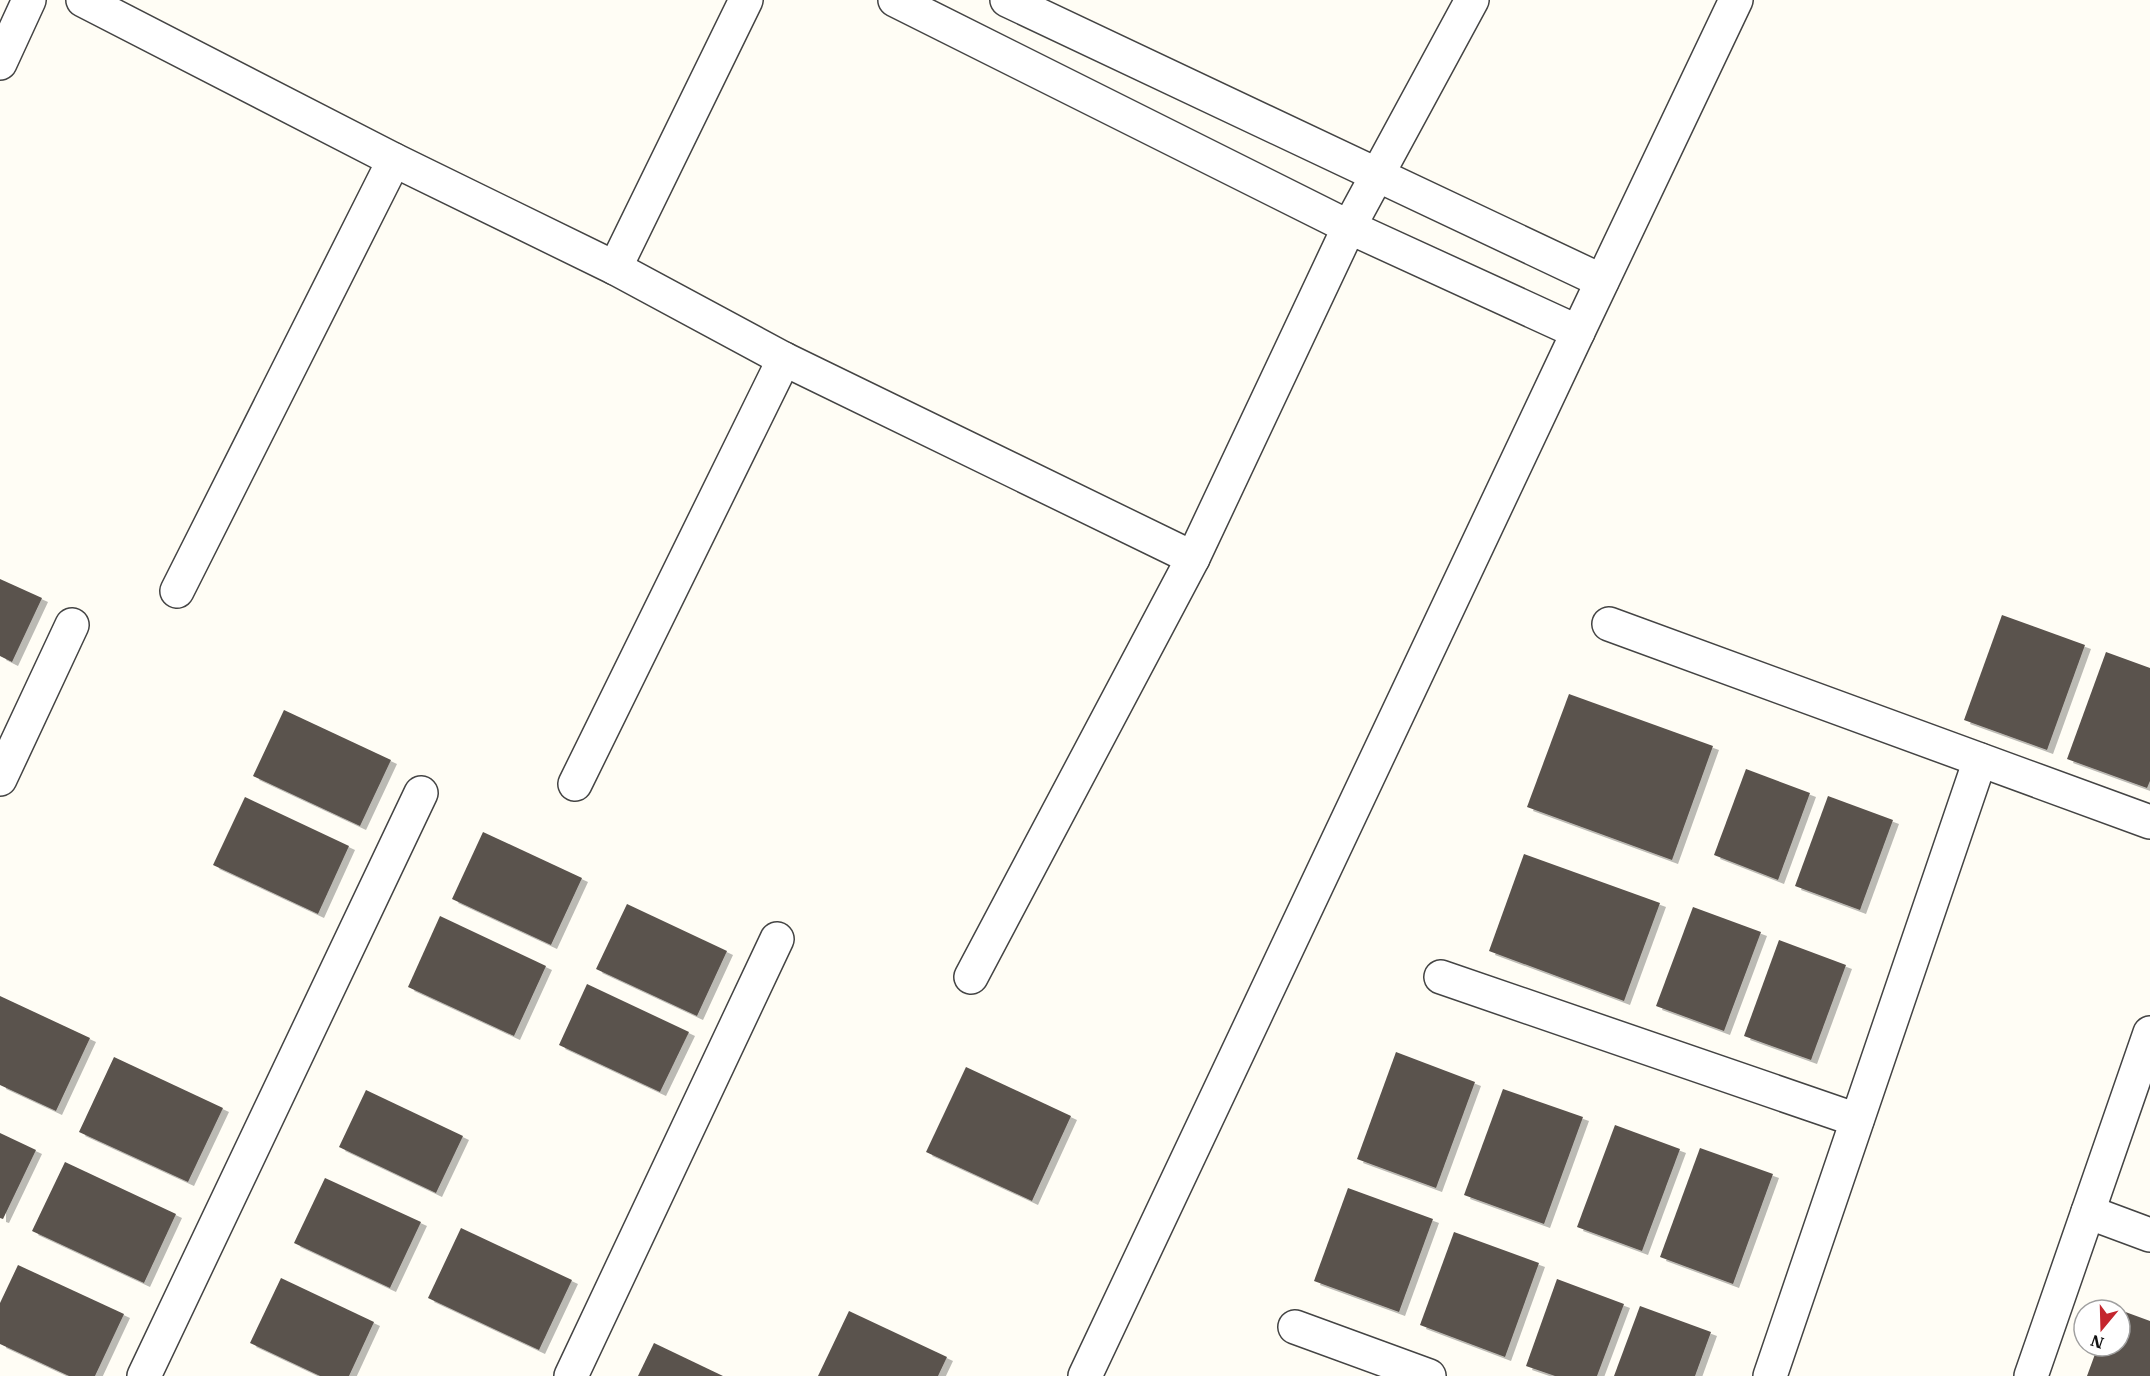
<svg xmlns="http://www.w3.org/2000/svg" width="2150" height="1376" font-family="'IBM Plex Serif',serif">
  <defs>
    <filter id="shadow"><feDropShadow dx="6" dy="4" stdDeviation="0" flood-color="#0004"/></filter>
  </defs>
  <rect width="100%" height="100%" fill="#fffdf5"/>
  <!-- building -->
  <g fill="#5a524d" filter="url(#shadow)">
    <path d="M0,579L42,598L12,662L0,656Z"/>
    <path d="M2002,615L2085,645L2047,750L1964,720Z"/>
    <path d="M2106,652L2150,668V781L2147,788L2067,759Z"/>
    <path d="M1569,694L1713,746L1672,860L1527,807Z"/>
    <path d="M284,710L391,760L360,826L253,776Z"/>
    <path d="M1746,769L1810,793L1778,880L1714,855Z"/>
    <path d="M1828,796L1893,820L1860,910L1795,886Z"/>
    <path d="M245,797L349,846L318,914L213,865Z"/>
    <path d="M483,832L582,878L551,945L452,899Z"/>
    <path d="M1524,854L1660,903L1624,1001L1489,951Z"/>
    <path d="M627,904L727,951L697,1016L596,969Z"/>
    <path d="M1693,907L1761,932L1724,1031L1656,1006Z"/>
    <path d="M440,916L546,966L514,1036L408,987Z"/>
    <path d="M1779,940L1846,965L1811,1060L1744,1036Z"/>
    <path d="M587,984L689,1032L660,1092L559,1045Z"/>
    <path d="M0,996L90,1038L56,1111L0,1085Z"/>
    <path d="M1396,1052L1475,1082L1436,1188L1357,1159Z"/>
    <path d="M114,1057L223,1108L188,1182L79,1132Z"/>
    <path d="M966,1067L1071,1116L1032,1201L926,1152Z"/>
    <path d="M1503,1089L1583,1117L1544,1224L1464,1195Z"/>
    <path d="M366,1090L463,1136L436,1193L339,1147Z"/>
    <path d="M1615,1125L1680,1149L1642,1251L1577,1227Z"/>
    <path d="M0,1133L36,1150L3,1219L0,1218Z"/>
    <path d="M1700,1148L1773,1174L1733,1284L1660,1257Z"/>
    <path d="M65,1162L176,1214L144,1283L32,1231Z"/>
    <path d="M325,1178L421,1222L390,1288L294,1243Z"/>
    <path d="M1348,1188L1433,1219L1399,1312L1314,1281Z"/>
    <path d="M461,1228L572,1280L539,1350L428,1298Z"/>
    <path d="M1454,1232L1539,1263L1505,1357L1420,1325Z"/>
    <path d="M18,1265L124,1314L95,1376H69L0,1344V1303Z"/>
    <path d="M281,1278L374,1322L349,1376H320L250,1343Z"/>
    <path d="M1557,1279L1624,1304L1597,1376H1555L1526,1366Z"/>
    <path d="M1640,1306L1711,1332L1695,1376H1614Z"/>
    <path d="M2120,1310L2150,1321V1376H2087L2098,1346H2120Z"/>
    <path d="M849,1311L947,1357L938,1376H818Z"/>
    <path d="M654,1343L723,1376H638Z"/>
  </g>
  <g fill="none" stroke-linecap="round" stroke-linejoin="round">
    <defs>
      <g id="minor">
        <path d="M83,0L394,160L615,268L784,359L1193,558"/>
        <path d="M895,0L1349,227L1578,332"/>
        <path d="M1007,0L1602,281"/>
        <path d="M0,63L29,0"/>
        <path d="M615,268L746,0"/>
        <path d="M177,591L394,160"/>
        <path d="M1609,624L2150,822"/>
        <path d="M0,779L72,625"/>
        <path d="M575,784L784,359"/>
        <path d="M971,977L1193,558L1349,227L1472,0"/>
        <path d="M1441,977L1857,1120"/>
        <path d="M2088,1212L2150,1235"/>
        <path d="M1295,1327L1429,1376"/>
        <path d="M144,1376L421,793"/>
        <path d="M571,1376L777,939"/>
        <path d="M1085,1376L1578,332L1736,0"/>
        <path d="M1770,1376L1980,760"/>
        <path d="M2031,1376L2150,1033"/>
      </g>
    </defs>
    <!-- minor casing -->
    <use href="#minor" stroke="#444" stroke-width="36"/>
    <!-- minor -->
    <use href="#minor" stroke="#fff" stroke-width="33"/>
  </g>
  <!-- north arrow -->
  <g transform="translate(2102 1328) rotate(199)"><circle r="28" fill="#ffffff" stroke="#a0a0a0" stroke-width="1.5"/>
  <path d="M0-4.5L10 22L0 15L-10 22Z" fill="#c4262e"/>
  <text y="-9" font-size="16" font-weight="bold" text-anchor="middle" fill="#111111">N</text>
  </g>
</svg>
